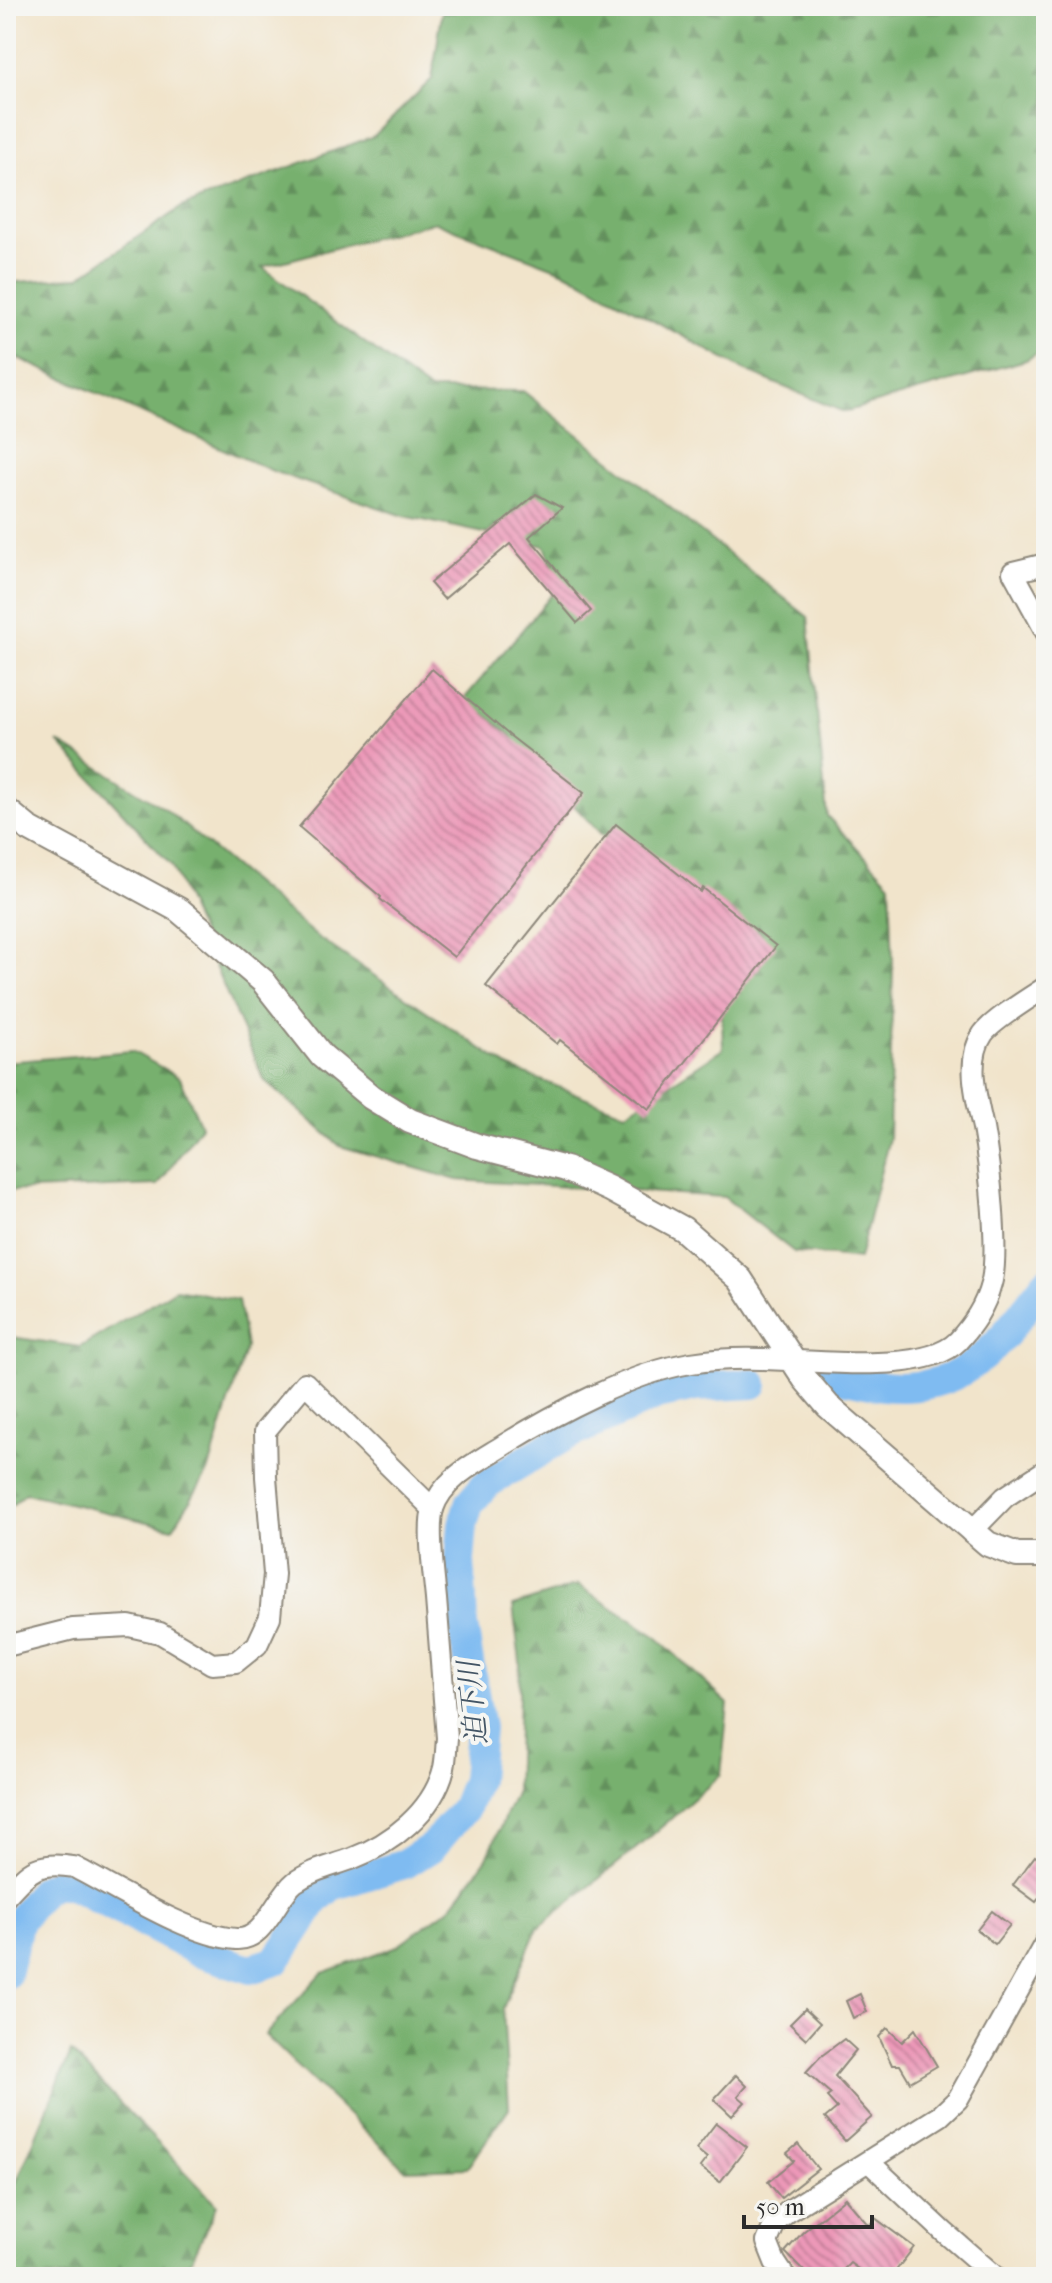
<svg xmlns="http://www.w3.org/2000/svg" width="1052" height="2283" font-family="'IM FELL French Canon','Noto Serif JP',serif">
  <defs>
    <pattern id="forest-firs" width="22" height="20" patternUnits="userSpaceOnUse" patternTransform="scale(2)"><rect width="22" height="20" fill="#77b06e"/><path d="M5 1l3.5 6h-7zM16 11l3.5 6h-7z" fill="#628f5b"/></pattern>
    <pattern id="building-back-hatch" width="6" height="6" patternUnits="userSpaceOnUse" patternTransform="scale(2)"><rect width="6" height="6" fill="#ec98b8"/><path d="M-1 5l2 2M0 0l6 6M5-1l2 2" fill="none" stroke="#bf7c96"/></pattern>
  </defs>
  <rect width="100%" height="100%" fill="#f6f6f2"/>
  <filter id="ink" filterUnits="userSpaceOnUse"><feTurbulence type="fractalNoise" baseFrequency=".0125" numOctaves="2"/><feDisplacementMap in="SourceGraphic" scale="16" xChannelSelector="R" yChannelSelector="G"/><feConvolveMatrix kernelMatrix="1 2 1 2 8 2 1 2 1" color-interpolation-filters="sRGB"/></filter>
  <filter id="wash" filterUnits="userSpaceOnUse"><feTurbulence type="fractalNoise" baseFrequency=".006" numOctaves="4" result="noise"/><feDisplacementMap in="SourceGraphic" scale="32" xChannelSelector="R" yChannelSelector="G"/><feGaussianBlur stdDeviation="1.8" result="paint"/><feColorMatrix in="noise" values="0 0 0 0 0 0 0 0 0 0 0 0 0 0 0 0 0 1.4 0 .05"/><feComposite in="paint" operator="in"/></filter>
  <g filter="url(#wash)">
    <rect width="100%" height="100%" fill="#f1e4cb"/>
    <!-- forest -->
    <g fill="url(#forest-firs)" stroke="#516e4c" stroke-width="2">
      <path d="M443,6H1046V348L1026,360L844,412L746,371L570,274L435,222L262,267L429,390L523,391L808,617L827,816L890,883L893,964L889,1138L859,1259L794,1252L724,1197L457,1180L340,1146L264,1080L172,866L58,742L165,809L316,936L510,1068L625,1113L723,1049L720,948L623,857L524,753L510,734L464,699L560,585L545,546L404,516L275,472L6,353V283L79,277L182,207L374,136L432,79Z"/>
      <path d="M132,1051L180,1078L201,1126L158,1185L6,1191V1062Z"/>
      <path d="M176,1289L238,1300L246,1347L208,1472L173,1528L26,1493L6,1510V1327L11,1337L80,1347Z"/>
      <path d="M578,1585L654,1635L728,1704L721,1775L650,1837L537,1929L503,2008L509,2108L467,2168L406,2170L265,2035L322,1973L395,1947L450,1908L487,1858L516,1791L520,1662L513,1606Z"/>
      <path d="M71,2052L217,2205L192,2259L176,2277H6V2207Z"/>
    </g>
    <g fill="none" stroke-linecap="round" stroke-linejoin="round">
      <!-- river -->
      <g stroke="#7fbbf1" stroke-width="30">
        <path d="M831,1376C855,1380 881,1388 904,1387C977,1385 1005,1333 1046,1282"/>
        <path d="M6,1974L19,1921L43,1889L57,1883L73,1886L95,1897L203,1954L251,1969L276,1961L316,1900L332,1886L405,1864L432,1847L465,1808L476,1780L480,1728L463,1626L460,1560L463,1524L469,1504L485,1485L566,1436L657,1395L695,1387L753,1384"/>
      </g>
    </g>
    <g id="blocks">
      <!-- building -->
      <g fill="url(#building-back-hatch)">
        <path d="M536,494L562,508L529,537L591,611L577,623L510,544L444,599L430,583Z"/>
        <path d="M432,669L509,735L584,793L454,957L380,899L381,897L299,827Z"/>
        <path d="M616,824L701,892L703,888L776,946L649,1109L560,1040L557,1044L486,986Z"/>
        <path d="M1035,1856L1046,1864V1889L1036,1902L1013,1885Z"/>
        <path d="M992,1911L1010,1925L995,1944L977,1930Z"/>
        <path d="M860,1994L867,2012L853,2018L846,2001Z"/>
        <path d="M805,2009L820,2023L806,2039L790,2024Z"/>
        <path d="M887,2028L902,2042L915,2029L937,2066L910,2082L900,2065H892L879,2037Z"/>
        <path d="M844,2039L856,2050L835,2076L872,2117L845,2141L825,2118L837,2108L827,2097L831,2094L806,2072L820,2057Z"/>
        <path d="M736,2075L747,2086L738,2096L745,2102L732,2116L714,2099Z"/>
        <path d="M716,2123L747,2147L720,2182L700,2167L707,2158L696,2149Z"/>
        <path d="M798,2144L818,2169L781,2198L768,2182L794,2161L787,2153Z"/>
        <path d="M845,2198L869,2226L875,2218L914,2247L891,2277H869L850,2263L836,2277H810L785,2252L803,2232Z"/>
      </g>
    </g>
  </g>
  <g filter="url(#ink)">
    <use href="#blocks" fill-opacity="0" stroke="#8e887b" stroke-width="2"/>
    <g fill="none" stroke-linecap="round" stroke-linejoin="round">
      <defs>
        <g id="minor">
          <path d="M1046,564L1013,572L1046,632"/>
          <path d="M971,1532L1005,1497L1046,1470"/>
          <path d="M6,1646L73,1629L129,1626L160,1633L212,1664L236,1662L257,1645L270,1617L274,1574L266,1477L265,1431L305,1383L433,1509"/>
          <path d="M6,1896C30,1870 37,1861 74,1867C117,1889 190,1936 236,1939C265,1941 275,1898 295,1882C312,1870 332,1866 351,1859C391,1844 433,1812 444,1768C446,1759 446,1748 447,1738C443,1692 440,1645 436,1599C434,1577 427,1529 433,1509C443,1478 479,1461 504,1445C554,1414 633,1372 691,1363C726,1357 764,1358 799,1361C838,1363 929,1371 958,1341C973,1324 985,1307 991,1284C1000,1254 989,1161 983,1128C977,1100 965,1060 983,1034C993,1020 1031,997 1046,987"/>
          <path d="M869,2162L944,2232L996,2277"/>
          <path d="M785,2277L775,2262L767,2242L775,2223L790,2210L940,2116L958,2099L1046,1941"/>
        </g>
        <path id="tertiary" d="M6,810L28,828L179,910L263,981L322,1056L371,1097L410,1121L477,1146L566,1169L610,1189L683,1229L740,1279L805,1379L828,1406L988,1544L1017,1555H1046"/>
      </defs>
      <!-- minor casing -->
      <use href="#minor" stroke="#8e887b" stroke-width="24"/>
      <!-- tertiary casing -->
      <use href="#tertiary" stroke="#8e887b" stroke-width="28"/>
      <!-- minor -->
      <use href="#minor" stroke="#fff" stroke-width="20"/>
      <!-- tertiary -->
      <use href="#tertiary" stroke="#fff" stroke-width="24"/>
    </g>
  </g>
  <g text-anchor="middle" stroke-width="8" stroke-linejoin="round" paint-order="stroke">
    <!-- water labels -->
    <g font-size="28" font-style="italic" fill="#445666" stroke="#f6f6f2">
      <text transform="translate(472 1703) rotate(-96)" y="10">迫下川</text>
    </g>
  </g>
  <!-- margin -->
  <rect width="1052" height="2283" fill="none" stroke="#f6f6f2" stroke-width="32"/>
  <!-- scale -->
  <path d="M744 2215v12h128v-12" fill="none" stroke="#2b2b2b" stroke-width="4"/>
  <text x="756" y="2215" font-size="24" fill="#2b2b2b" stroke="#f6f6f2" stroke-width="6" paint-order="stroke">50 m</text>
</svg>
